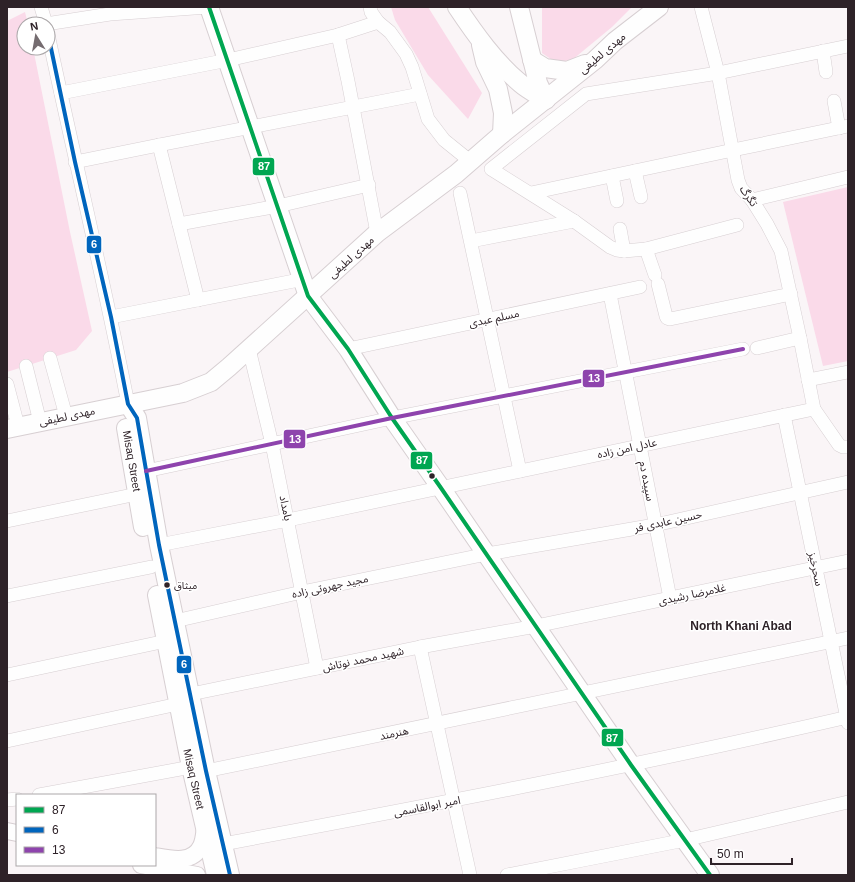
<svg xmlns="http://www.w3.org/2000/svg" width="855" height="882" font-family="Helvetica,'Noto Sans Arabic',sans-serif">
  <rect width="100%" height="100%" fill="#faf5f7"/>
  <!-- green -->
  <g fill="#fadae9">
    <path d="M391,7H428L482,93L468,119L428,75L395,20Z"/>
    <path d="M542,7H632L612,27L572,60L555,62L542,53Z"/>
    <path d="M25,12L28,24H24V48H33L70,232L92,331L76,350L7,372V21Z"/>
    <path d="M848,187V361L823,366L783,202Z"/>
  </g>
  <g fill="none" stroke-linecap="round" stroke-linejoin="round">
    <defs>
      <g id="minor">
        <path d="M41,7L46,24"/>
        <path d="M370,7L371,12L378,22L390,32L406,54L412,67L428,119L444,140L470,161"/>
        <path d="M701,7L718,73L738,180L741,188L752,200L767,224L781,251L800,338L814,409L839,445L843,447H848"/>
        <path d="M46,24L110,14L208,7"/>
        <path d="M48,34C74,157 104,280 128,404"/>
        <path d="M338,35L348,81L377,233"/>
        <path d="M823,51L826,72"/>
        <path d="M61,93L228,60L338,35L378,22"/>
        <path d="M834,101L839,128"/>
        <path d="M159,145L198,300"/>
        <path d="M75,162L159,145L420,94"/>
        <path d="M635,171L641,197"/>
        <path d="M612,176L617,201"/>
        <path d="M460,193L520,471"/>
        <path d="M531,193L733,150L848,126"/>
        <path d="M752,200L848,177"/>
        <path d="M179,224L278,206L369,185"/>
        <path d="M737,225L646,249L624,251L617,250L610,247L574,221L491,169L586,94L718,73L848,46"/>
        <path d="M620,229L624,251"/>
        <path d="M471,241L574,221"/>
        <path d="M646,249L655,275"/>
        <path d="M658,284L666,316L667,318L670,319L791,294"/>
        <path d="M610,294L670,598"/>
        <path d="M111,317L304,279"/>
        <path d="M757,348L800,338"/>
        <path d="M249,349L272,444L317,668"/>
        <path d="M348,349L640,287"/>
        <path d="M50,358L66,416"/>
        <path d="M26,366L40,422"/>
        <path d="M808,380L848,372"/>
        <path d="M7,384L18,426"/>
        <path d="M784,415L848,723"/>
        <path d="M146,471L392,418L743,349"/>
        <path d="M7,521L137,494"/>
        <path d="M159,545L288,520L814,409"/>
        <path d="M7,596L151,567"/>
        <path d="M175,621L302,592L487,554L655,525L848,482"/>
        <path d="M420,647L470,875"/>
        <path d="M7,675L166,641"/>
        <path d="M191,694L420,647L536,626L848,561"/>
        <path d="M7,741L178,704"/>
        <path d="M206,771C420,727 634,682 848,638"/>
        <path d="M39,795L191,767"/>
        <path d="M7,800L17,799"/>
        <path d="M223,844C432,805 641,765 848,717"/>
        <path d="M507,875L685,840L848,802"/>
      </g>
      <g id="tertiary">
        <path d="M7,831L17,833"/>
        <path d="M155,856C171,859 193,864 201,846C204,840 204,833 205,827"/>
        <path d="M141,865L197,875"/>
      </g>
      <g id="secondary">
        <path d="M209,7L308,296L348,349L392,418L441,488L631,765L710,875"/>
        <path d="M457,7C475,34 495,62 520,83C528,90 538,95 546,100L538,83L519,7"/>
        <path d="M481,45L485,62L498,89L503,113L502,134"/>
        <path d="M532,60L545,68L567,71L585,64"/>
        <path d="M128,404L137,418L159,545L206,771L230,875"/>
        <path d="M126,428L143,527"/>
        <path d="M7,429L183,393L211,382L229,367L377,233L456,174L502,134L595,60L615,41L659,7"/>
        <path d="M157,595L191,767L216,875"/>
      </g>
    </defs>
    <!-- minor casing -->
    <use href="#minor" stroke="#d7cfd2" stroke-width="14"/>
    <!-- tertiary casing -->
    <use href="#tertiary" stroke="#d7cfd2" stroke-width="18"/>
    <!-- secondary casing -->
    <use href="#secondary" stroke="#d7cfd2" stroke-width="20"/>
    <!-- minor -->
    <use href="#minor" stroke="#fefefe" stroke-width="13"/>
    <!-- tertiary -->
    <use href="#tertiary" stroke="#fefefe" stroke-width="16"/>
    <!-- secondary -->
    <use href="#secondary" stroke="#fefefe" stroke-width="18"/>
    <defs>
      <path id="bus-1" d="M209,7L308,296L348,349L392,418L441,488L631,765L710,875"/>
      <path id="bus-2" d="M48,34L75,162L111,317L128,404L137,418L159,545L206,771L230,875"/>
      <path id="bus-3" d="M146,471L392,418L743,349"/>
    </defs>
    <!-- bus-1 casing -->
    <use href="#bus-1" stroke="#fff" stroke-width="7"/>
    <!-- bus-2 casing -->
    <use href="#bus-2" stroke="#fff" stroke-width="7"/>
    <!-- bus-3 casing -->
    <use href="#bus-3" stroke="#fff" stroke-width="7"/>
    <!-- bus-1 -->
    <use href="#bus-1" stroke="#00a651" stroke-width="4"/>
    <!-- bus-2 -->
    <use href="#bus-2" stroke="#0065bd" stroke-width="4"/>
    <!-- bus-3 -->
    <use href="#bus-3" stroke="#8e44ad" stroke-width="4"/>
  </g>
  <!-- markers -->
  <g fill="#2e2228" stroke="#fff" stroke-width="1.5">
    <circle cx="432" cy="476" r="3.5"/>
    <circle cx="167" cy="585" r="3.5"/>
  </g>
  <g text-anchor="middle" stroke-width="3" stroke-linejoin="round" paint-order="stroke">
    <!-- bus labels -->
    <g font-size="10" fill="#2e2228" stroke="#fff" text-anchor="start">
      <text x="174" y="589">میثاق</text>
    </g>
    <!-- street labels -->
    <g font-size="11" fill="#2e2228" stroke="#fff">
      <text transform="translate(602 53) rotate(-40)" y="4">مهدی لطیفی</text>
      <text transform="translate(749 196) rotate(55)" y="4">تگرگ</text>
      <text transform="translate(351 257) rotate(-42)" y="4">مهدی لطیفی</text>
      <text transform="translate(494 318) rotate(-12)" y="4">مسلم عبدی</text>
      <text transform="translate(67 416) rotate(-12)" y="4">مهدی لطیفی</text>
      <text transform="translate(627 448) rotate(-12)" y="4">عادل امن زاده</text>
      <text transform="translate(132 461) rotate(80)" y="4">Misaq Street</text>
      <text transform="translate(647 481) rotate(79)" y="4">سپیده دم</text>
      <text transform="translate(286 508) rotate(78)" y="4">بامداد</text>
      <text transform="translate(668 521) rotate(-12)" y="4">حسین عابدی‌ فر</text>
      <text transform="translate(816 569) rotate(78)" y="4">سحرخیز</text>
      <text transform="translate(330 586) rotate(-12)" y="4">مجید جهروتی زاده</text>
      <text transform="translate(692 594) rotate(-12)" y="4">غلامرضا رشیدی</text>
      <text transform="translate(363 659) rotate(-12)" y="4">شهید محمد نوتاش</text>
      <text transform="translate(394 733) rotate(-12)" y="4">هنرمند</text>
      <text transform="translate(194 779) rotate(77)" y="4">Misaq Street</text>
      <text transform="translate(427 806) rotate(-11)" y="4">امیر ابوالقاسمی</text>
    </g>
    <!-- neighbourhood labels -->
    <g font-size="12" font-weight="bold" fill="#2e2228" stroke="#fff">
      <text x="741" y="630">North Khani Abad</text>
    </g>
  </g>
  <g stroke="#fff" stroke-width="1.5">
    <rect x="252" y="157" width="23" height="19" rx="4" fill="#00a651"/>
    <rect x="86" y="235" width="16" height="19" rx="4" fill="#0065bd"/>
    <rect x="582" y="369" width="23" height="19" rx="4" fill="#8e44ad"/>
    <rect x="283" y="429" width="23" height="20" rx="4" fill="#8e44ad"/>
    <rect x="410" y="451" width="23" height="19" rx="4" fill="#00a651"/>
    <rect x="176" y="655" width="16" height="19" rx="4" fill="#0065bd"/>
    <rect x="601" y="728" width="23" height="19" rx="4" fill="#00a651"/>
  </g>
  <g font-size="11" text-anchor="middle" font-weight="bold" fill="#fff">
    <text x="264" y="170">87</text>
    <text x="94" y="248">6</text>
    <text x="594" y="382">13</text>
    <text x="295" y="443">13</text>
    <text x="422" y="464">87</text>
    <text x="184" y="668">6</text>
    <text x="612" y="742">87</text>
  </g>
  <!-- border -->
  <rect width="855" height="882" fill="none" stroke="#2e2228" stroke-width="16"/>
  <!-- legend -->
  <rect x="16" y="794" width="140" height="72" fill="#ffffff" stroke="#aba7a9"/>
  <rect x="24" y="807" width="20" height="6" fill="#00a651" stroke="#aba7a9"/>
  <text x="52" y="814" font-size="12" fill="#2e2228">87</text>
  <rect x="24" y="827" width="20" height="6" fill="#0065bd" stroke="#aba7a9"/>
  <text x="52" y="834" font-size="12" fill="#2e2228">6</text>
  <rect x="24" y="847" width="20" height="6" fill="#8e44ad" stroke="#aba7a9"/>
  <text x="52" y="854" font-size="12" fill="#2e2228">13</text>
  <!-- north arrow -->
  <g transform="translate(36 36) rotate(349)"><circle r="19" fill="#ffffff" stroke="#aba7a9"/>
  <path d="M0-3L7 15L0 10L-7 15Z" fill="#756c70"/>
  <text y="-6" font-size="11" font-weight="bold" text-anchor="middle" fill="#2e2228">N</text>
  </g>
  <!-- scale -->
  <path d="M711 858v6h81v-6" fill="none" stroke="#2e2228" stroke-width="2"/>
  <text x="717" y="858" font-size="12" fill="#2e2228" stroke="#ffffff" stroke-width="3" paint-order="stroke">50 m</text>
</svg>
